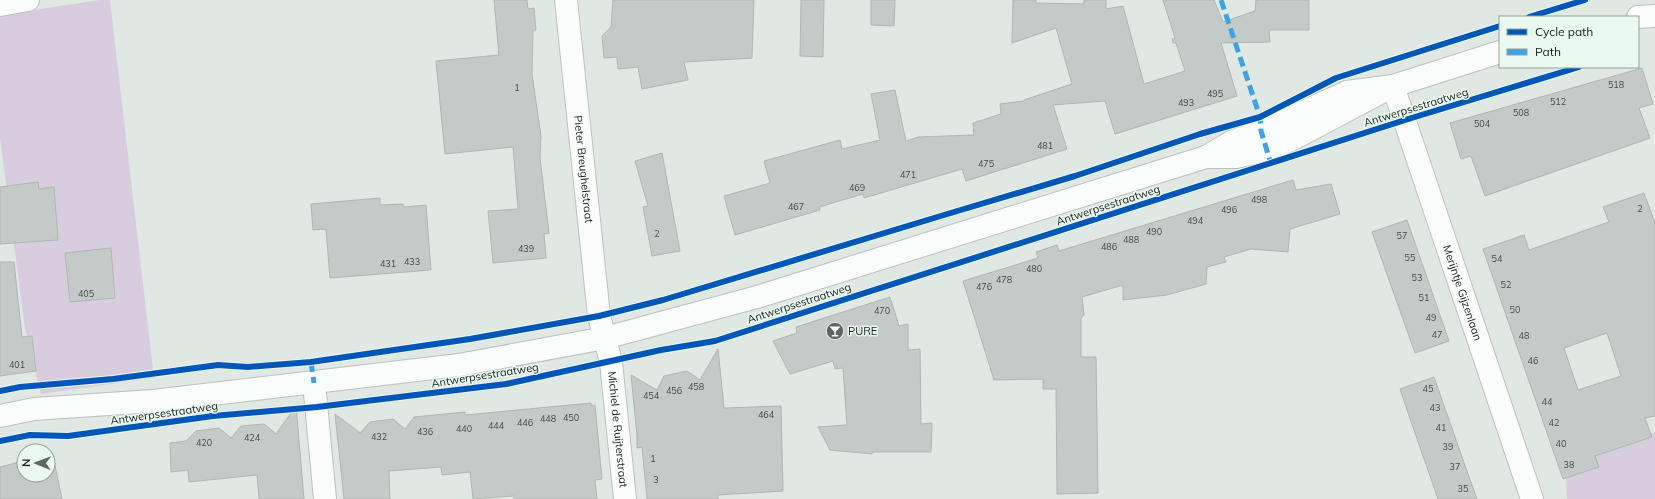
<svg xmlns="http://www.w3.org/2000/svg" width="1655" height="499" font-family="Mulish,sans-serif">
  <rect width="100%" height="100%" fill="#e0e8e4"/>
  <!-- green -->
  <g fill="#d8cddf">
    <path d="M100,0H110L154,378L41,394L25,329L0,138V15Z"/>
    <path d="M1655,433V499H1567L1564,440Z"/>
  </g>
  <!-- building -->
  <g fill="#c4cac7" stroke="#b0b6b2" fill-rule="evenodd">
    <path d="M494,0H527L528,9L534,8L536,30H533L532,74L541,136L540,158L549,233L544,234L546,258L493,263L488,211L518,209L513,147L445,154L436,61L499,55Z"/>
    <path d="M613,0H754L752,58L684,62L688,80L642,89L638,67L618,69L617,57L604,58L602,36L611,27Z"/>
    <path d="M801,0H824L823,57L800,56Z"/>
    <path d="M871,0H895L894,26L871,25Z"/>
    <path d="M1013,0H1036V3L1084,4V0H1106V9L1123,6L1144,84L1185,71L1176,43H1173L1172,39L1175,38L1163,0H1214L1223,22L1255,11L1256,0H1309V30H1269L1270,42L1221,43L1237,96L1115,134L1105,101L1053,105L1067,149L966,181L962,169L864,198L863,194L819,207L820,210L735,235L724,196L770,183L764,161L840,140L842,149L880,140L871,94L895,90L906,141L918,137L974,135L973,123L1001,114L1000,104L1024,101V100L1072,84L1056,28L1012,43Z"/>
    <path d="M1642,68L1653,104L1639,108L1650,138L1485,196L1471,156L1461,159L1450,123Z"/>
    <path d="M662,153L680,251L652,256L643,207L648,206L635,161Z"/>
    <path d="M1293,180L1296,190L1331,184L1340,214L1290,229L1288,252L1251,249L1224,257L1226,262L1207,267L1206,284L1167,295L1123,300V285L1082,297L1084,315L1081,318V357H1096L1098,493L1057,494L1056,389H1043V379L994,380L963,281L1038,258L1036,252L1057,245L1059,251Z"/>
    <path d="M38,182L39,189L54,187L58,240L0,244V187Z"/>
    <path d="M1644,193L1655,223V416L1645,418L1652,437L1595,456L1599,467L1563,479L1483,249L1524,235L1529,250L1609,222L1603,207ZM1607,333L1621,376L1578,390L1564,348Z"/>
    <path d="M380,198V205L403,204L404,207L426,205L431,270L330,278L326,229L313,230L311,204Z"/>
    <path d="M1407,220L1449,341L1415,353L1372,232Z"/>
    <path d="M111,248L115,298L70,302L65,253Z"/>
    <path d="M0,262H14L22,337L32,336L36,371L0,376Z"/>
    <path d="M890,297L899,326L908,324V350L920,349L921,424L932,423L931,452H872V454L830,450L818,427L847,425L843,368L835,369L833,361L790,374L773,341L797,333L796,327Z"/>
    <path d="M718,349L724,408L781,406L783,491L718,495V499H647L642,447L637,448V435L631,375L657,390L664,376L687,371L700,380Z"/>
    <path d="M1434,377L1468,474L1477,499H1438L1407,410L1400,389Z"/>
    <path d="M591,403V406L595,405L602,479L595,480L597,499H514V496L473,499L470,472L442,475L441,467L389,471L390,499H344L335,414L360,433L370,422L393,419L405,429L414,417L465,412V415Z"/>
    <path d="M296,406L304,499H259L257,475L189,482L188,470L171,472L170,443L186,441L196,431L219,428L231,438L241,426L264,424L276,434Z"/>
    <path d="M53,456L62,499H0V467L24,461V475H48V457Z"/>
  </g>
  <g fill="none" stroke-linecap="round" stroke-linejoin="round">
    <defs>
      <g id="minor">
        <path id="s1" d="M566,0L599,316L611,362L625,499"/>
        <path d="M0,5L28,0"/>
        <path d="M1638,17L1655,16"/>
        <path id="s2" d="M1393,86L1532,499"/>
        <path d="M1206,157H1236L1266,150L1291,140L1393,86L1500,52"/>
        <path d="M314,383L325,499"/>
        <path d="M0,416L34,409L153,401L459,365L605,338L757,297L1206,157L1233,141L1261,131L1347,92L1393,86"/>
      </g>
    </defs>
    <!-- minor casing -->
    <use href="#minor" stroke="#bbc1be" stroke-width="24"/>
    <!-- minor -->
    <use href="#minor" stroke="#fafcfb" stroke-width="22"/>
    <!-- quiet -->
    <g stroke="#3da2ea" stroke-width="5" stroke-dasharray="10 5" stroke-linecap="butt">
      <path d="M1221,0L1260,117L1261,131L1271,164"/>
      <path d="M311,362L314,383"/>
    </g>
    <defs>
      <g id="cycleway">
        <path d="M1529,17L1585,0"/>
        <path d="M0,391L20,387L113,379L218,365L248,367L311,362L470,339L599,316L663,300L944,215L1075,176L1200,134L1260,117L1336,78L1500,26"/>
        <path d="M0,441L30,435L68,436L213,416L317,407L506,384L661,350L715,341L1405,120L1579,67"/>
      </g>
    </defs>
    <!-- cycleway casing -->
    <use href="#cycleway" stroke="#eaf9f0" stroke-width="8"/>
    <!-- cycleway -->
    <use href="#cycleway" stroke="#0057b8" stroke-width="6"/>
  </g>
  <!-- icons -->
  <defs>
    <symbol id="bar-disc" viewBox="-11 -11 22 22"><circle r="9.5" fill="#5f6561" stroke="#eaf9f0"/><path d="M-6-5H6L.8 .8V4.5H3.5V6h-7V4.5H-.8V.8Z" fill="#fff"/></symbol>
  </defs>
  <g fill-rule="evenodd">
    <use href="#bar-disc" x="825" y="321" width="20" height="20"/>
  </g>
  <g text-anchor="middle" stroke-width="3" stroke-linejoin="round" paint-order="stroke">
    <!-- number labels -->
    <g font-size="9" fill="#444a46">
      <text x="1616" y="88">518</text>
      <text x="517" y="91">1</text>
      <text x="1215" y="97">495</text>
      <text x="1558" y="105">512</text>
      <text x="1186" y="106">493</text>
      <text x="1521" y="116">508</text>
      <text x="1482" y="127">504</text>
      <text x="1045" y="149">481</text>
      <text x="986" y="167">475</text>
      <text x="908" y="178">471</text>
      <text x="857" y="191">469</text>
      <text x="1259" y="203">498</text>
      <text x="796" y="210">467</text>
      <text x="1640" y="212">2</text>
      <text x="1229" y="213">496</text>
      <text x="1195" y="224">494</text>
      <text x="1154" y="235">490</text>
      <text x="657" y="237">2</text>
      <text x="1402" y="239">57</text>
      <text x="1131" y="243">488</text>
      <text x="1109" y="250">486</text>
      <text x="526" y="252">439</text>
      <text x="1410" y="261">55</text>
      <text x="1497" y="262">54</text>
      <text x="412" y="265">433</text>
      <text x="388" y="267">431</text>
      <text x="1034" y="272">480</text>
      <text x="1417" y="281">53</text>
      <text x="1004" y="283">478</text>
      <text x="1506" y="288">52</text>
      <text x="984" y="290">476</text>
      <text x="86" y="297">405</text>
      <text x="1424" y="301">51</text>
      <text x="1515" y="313">50</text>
      <text x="882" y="314">470</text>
      <text x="1431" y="321">49</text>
      <text x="1437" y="338">47</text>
      <text x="1524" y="339">48</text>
      <text x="1533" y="364">46</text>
      <text x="17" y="368">401</text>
      <text x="696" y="390">458</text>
      <text x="1428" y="392">45</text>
      <text x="674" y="394">456</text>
      <text x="651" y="399">454</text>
      <text x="1547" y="405">44</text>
      <text x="1435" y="411">43</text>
      <text x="766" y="418">464</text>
      <text x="571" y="421">450</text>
      <text x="548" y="422">448</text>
      <text x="525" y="426">446</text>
      <text x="1554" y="426">42</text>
      <text x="496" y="429">444</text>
      <text x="1441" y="431">41</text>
      <text x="464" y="432">440</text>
      <text x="425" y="435">436</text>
      <text x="379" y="440">432</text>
      <text x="252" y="441">424</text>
      <text x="204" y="446">420</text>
      <text x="1561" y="447">40</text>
      <text x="1448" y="450">39</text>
      <text x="653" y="462">1</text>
      <text x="1569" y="468">38</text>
      <text x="1455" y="470">37</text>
      <text x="656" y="483">3</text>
      <text x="1463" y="492">35</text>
    </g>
    <!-- street labels -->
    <g font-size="11" fill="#191f1b" stroke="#eaf9f0">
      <text transform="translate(1416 107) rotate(-17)" y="4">Antwerpsestraatweg</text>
      <text dy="4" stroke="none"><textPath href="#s1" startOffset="170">Pieter Breughelstraat</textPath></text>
      <text transform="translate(1108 205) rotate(-18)" y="4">Antwerpsestraatweg</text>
      <text dy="4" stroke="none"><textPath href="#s2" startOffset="218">Merijntje Gijzenlaan</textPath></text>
      <text transform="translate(799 303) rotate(-18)" y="4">Antwerpsestraatweg</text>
      <text transform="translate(485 375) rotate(-9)" y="4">Antwerpsestraatweg</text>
      <text transform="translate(164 413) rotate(-8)" y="4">Antwerpsestraatweg</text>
      <text dy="4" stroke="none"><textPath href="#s1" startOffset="433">Michiel de Ruijterstraat</textPath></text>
    </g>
    <!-- poi labels -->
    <g font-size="11" fill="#191f1b" stroke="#eaf9f0" text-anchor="start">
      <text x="848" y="335">PURE</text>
    </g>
  </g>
  <!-- legend -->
  <rect x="1499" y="16" width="140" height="52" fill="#eaf9f0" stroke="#96a29b"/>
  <rect x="1507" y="29" width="20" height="6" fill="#0057b8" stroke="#96a29b"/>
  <text x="1535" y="36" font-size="12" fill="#191f1b">Cycle path</text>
  <rect x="1507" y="49" width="20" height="6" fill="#3da2ea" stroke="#96a29b"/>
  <text x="1535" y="56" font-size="12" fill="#191f1b">Path</text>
  <!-- north arrow -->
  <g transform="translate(36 463) rotate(271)"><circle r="19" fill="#eaf9f0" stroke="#96a29b"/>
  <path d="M0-3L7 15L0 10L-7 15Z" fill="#5f6561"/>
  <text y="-6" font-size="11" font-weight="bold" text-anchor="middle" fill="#191f1b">N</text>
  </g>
</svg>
